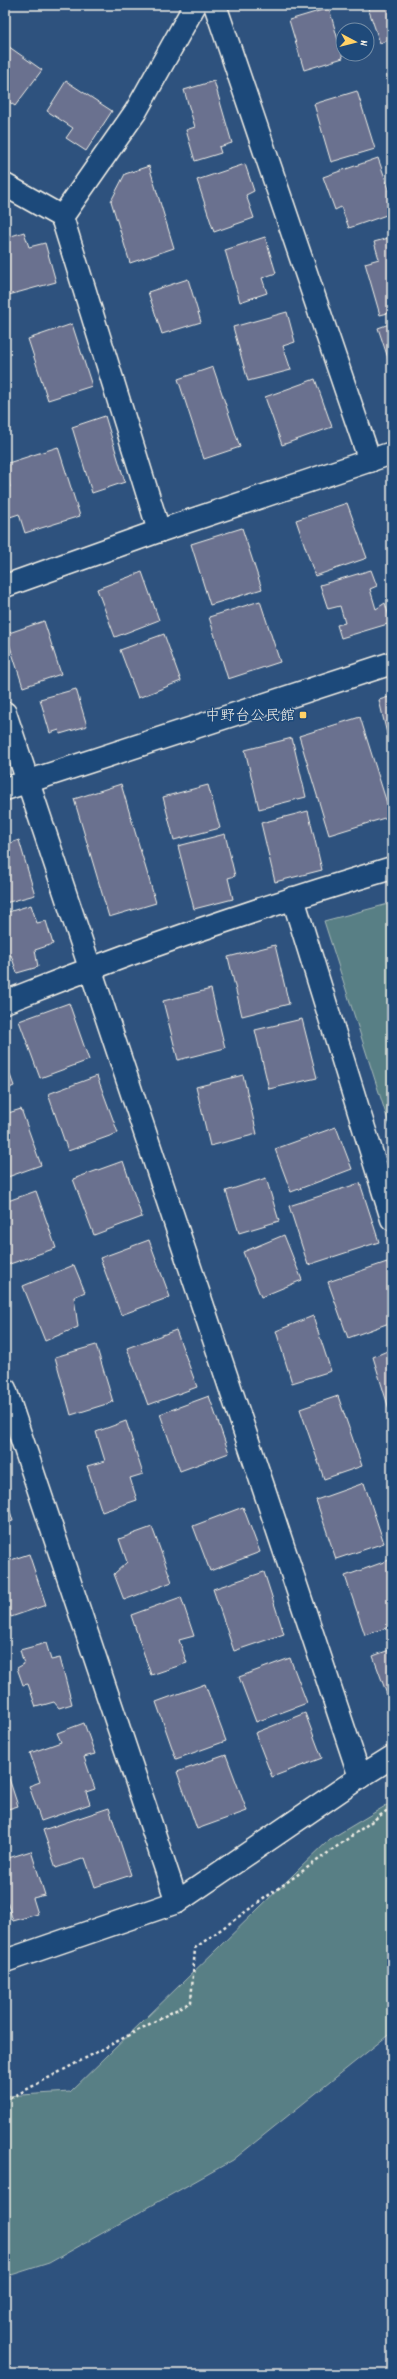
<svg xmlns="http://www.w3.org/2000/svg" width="397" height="2379" font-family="Dekko,'Klee One',sans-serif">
  <rect width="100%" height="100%" fill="#2e527e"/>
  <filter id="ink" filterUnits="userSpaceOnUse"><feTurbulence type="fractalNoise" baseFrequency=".025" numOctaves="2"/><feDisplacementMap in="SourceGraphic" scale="8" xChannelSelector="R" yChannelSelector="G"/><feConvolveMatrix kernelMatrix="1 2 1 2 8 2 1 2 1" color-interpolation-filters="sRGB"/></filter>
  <g filter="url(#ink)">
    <!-- green -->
    <g fill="#597f85" stroke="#a6b8b6">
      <path d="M392,903V1133L324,921Z"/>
      <path d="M392,1802V2032L233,2160L49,2263L5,2277V2096L70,2092L330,1839Z"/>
    </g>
    <!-- building -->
    <g fill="#6a718f" stroke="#f4f1e8">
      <path d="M367,5H392V39L380,43Z"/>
      <path d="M329,8L343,58L304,70L289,20Z"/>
      <path d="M5,44L42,70L15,106L5,99Z"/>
      <path d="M392,73V93L387,74Z"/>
      <path d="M66,81L112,111L86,151L66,138L73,128L47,111Z"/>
      <path d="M214,81L232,143L219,147L221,153L195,161L186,130L195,127L184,90Z"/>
      <path d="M357,91L375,149L331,162L314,104Z"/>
      <path d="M378,158L392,198V213L349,228L341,207L335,210L323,177Z"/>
      <path d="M245,164L254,191L246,195L254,218L214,232L197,180Z"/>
      <path d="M149,166L174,248L130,263L111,201L125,174Z"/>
      <path d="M24,232L29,247L45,243L56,282L5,296V238Z"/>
      <path d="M265,237L276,273L262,278L267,293L240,302L225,250Z"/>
      <path d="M392,237V312L380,315L365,263L379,259L374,242Z"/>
      <path d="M188,279L201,322L162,334L148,292Z"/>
      <path d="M287,312L295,342L283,346L291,370L248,381L233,327Z"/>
      <path d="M392,323V370L378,328Z"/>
      <path d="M72,324L92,386L48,400L28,339Z"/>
      <path d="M213,367L240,447L204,459L178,379Z"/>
      <path d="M315,379L332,427L282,445L265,397Z"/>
      <path d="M105,416L125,482L92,493L72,427Z"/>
      <path d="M58,447L80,516L25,533L19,514L10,517L5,502V488L10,487L5,464Z"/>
      <path d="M347,503L367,558L315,576L296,520Z"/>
      <path d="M242,528L262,589L210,605L191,544Z"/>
      <path d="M371,570L377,586L370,589L376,609L385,603L391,623L341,638L337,625L345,623L340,606L328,609L320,585Z"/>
      <path d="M142,572L159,620L115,637L97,589Z"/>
      <path d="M260,601L280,662L228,679L209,617Z"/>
      <path d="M44,621L61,674L23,687L6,634Z"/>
      <path d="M164,634L181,681L138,698L120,650Z"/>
      <path d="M76,689L87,726L60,734L59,730L50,733L40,699Z"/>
      <path d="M392,696V755L379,700Z"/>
      <path d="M360,717L391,816L329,835L299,736Z"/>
      <path d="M292,738L306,797L259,809L245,750Z"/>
      <path d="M121,784L156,903L109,917L74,799Z"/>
      <path d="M208,785L220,828L174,840L163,797Z"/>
      <path d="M308,811L322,870L275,882L261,823Z"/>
      <path d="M225,834L235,876L228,878L233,899L194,909L178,846Z"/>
      <path d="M19,840L35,895L5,903V845Z"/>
      <path d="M31,905L37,923L46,921L53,944L35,950L38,967L17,973L11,955L5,957V913Z"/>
      <path d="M275,945L289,1004L242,1016L228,957Z"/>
      <path d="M211,989L225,1048L178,1060L163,1001Z"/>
      <path d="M69,1003L89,1060L40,1078L19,1021Z"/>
      <path d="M302,1019L317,1078L269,1089L255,1030Z"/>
      <path d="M5,1061L14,1086L5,1090Z"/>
      <path d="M243,1075L257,1134L210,1146L196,1087Z"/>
      <path d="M97,1076L118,1133L68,1151L48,1094Z"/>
      <path d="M21,1109L41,1165L5,1178V1114Z"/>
      <path d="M336,1127L352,1169L291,1192L275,1149Z"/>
      <path d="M123,1161L142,1217L94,1235L73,1179Z"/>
      <path d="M266,1178L279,1221L239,1233L226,1191Z"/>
      <path d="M360,1183L379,1242L308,1265L289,1206Z"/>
      <path d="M36,1191L56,1248L7,1265L5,1202Z"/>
      <path d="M284,1235L302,1280L261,1297L243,1252Z"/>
      <path d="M149,1240L170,1297L121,1315L100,1258Z"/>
      <path d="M387,1262L392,1276V1322L348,1338L328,1282Z"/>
      <path d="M74,1265L85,1292L74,1297L78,1327L45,1341L23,1286Z"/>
      <path d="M313,1316L331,1371L292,1383L276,1331Z"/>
      <path d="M176,1330L197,1387L148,1405L127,1348Z"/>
      <path d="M96,1345L113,1402L71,1415L55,1357Z"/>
      <path d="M392,1349V1408L389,1409L373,1357Z"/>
      <path d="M209,1396L229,1453L180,1471L160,1414Z"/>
      <path d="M338,1396L362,1466L324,1479L300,1409Z"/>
      <path d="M126,1421L143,1474L130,1478L137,1500L102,1512L87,1466L105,1461L96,1432Z"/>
      <path d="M364,1483L384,1543L336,1559L316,1500Z"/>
      <path d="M5,1495L13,1521L5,1523Z"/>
      <path d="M243,1507L260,1552L210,1571L193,1526Z"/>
      <path d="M152,1527L172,1582L124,1600L114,1574L127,1562L119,1539Z"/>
      <path d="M29,1554L46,1605L11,1617L5,1599V1562Z"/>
      <path d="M392,1559V1626L365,1635L345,1576Z"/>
      <path d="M264,1572L284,1634L234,1651L213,1589Z"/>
      <path d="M181,1597L194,1636L179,1640L187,1663L151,1675L131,1615Z"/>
      <path d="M46,1643L51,1660L60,1658L72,1704L59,1708L54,1702L36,1707L28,1684L23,1685L17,1668L24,1664L20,1650Z"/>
      <path d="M392,1649V1699L389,1700L373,1656Z"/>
      <path d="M290,1658L307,1703L256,1722L239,1677Z"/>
      <path d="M205,1684L226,1741L176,1759L156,1702Z"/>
      <path d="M305,1713L322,1758L272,1777L255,1733Z"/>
      <path d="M84,1723L95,1754L84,1757L95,1789L86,1792L90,1804L41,1821L29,1786L40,1782L30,1753L61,1742L57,1733Z"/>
      <path d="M226,1755L247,1811L197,1829L177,1772Z"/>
      <path d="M5,1766L18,1806L5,1810Z"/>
      <path d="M109,1808L131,1875L95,1887L85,1858L56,1868L43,1830Z"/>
      <path d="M31,1851L45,1895L33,1898L38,1914L13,1921L5,1895V1859Z"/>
    </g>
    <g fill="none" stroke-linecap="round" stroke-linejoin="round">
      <defs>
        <g id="minor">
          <path d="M215,5L370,461"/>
          <path d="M5,185L62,217L159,531"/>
          <path d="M62,217L136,111L195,5"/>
          <path d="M5,586L159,531L392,453"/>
          <path d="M5,713L360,1777"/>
          <path d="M293,898L392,1219"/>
          <path d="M5,1002C132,951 261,907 392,868"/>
          <path d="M5,1389L177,1902"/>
          <path d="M5,1961L177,1902L360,1777L392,1757"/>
        </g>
        <path id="tertiary" d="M5,789L392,663"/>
      </defs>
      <!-- minor casing -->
      <use href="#minor" stroke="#f4f1e8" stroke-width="25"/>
      <!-- tertiary casing -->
      <use href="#tertiary" stroke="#f4f1e8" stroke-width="25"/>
      <!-- path -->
      <path stroke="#f4f1e8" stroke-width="2.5" stroke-dasharray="3 3" stroke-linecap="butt" d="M5,2101L191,2002L195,1948L392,1807"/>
      <!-- minor -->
      <use href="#minor" stroke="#1f4a7a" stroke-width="22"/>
      <!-- tertiary -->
      <use href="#tertiary" stroke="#1f4a7a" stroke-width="22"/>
    </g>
  </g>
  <!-- markers -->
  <rect fill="#ffd166" stroke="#1f4a7a" stroke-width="1.5" x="299" y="711" width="8" height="8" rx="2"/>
  <g text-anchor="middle" stroke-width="3" stroke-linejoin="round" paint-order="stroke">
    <!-- poi labels -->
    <g font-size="15" fill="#f4f1e8" stroke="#1f4a7a" text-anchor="end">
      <text x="295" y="720">中野台公民館</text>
    </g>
  </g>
  <!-- margin -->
  <rect width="397" height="2379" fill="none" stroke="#1f4a7a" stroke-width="20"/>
  <rect x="10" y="10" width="377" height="2359" fill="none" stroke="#f4f1e8" stroke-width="1.5" filter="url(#ink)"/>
  <!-- north arrow -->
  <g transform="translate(355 42) rotate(97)"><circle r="19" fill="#1f4a7a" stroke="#748da6"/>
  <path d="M0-3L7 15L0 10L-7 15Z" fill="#ffd166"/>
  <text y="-6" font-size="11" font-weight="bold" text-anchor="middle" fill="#f4f1e8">N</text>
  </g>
</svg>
